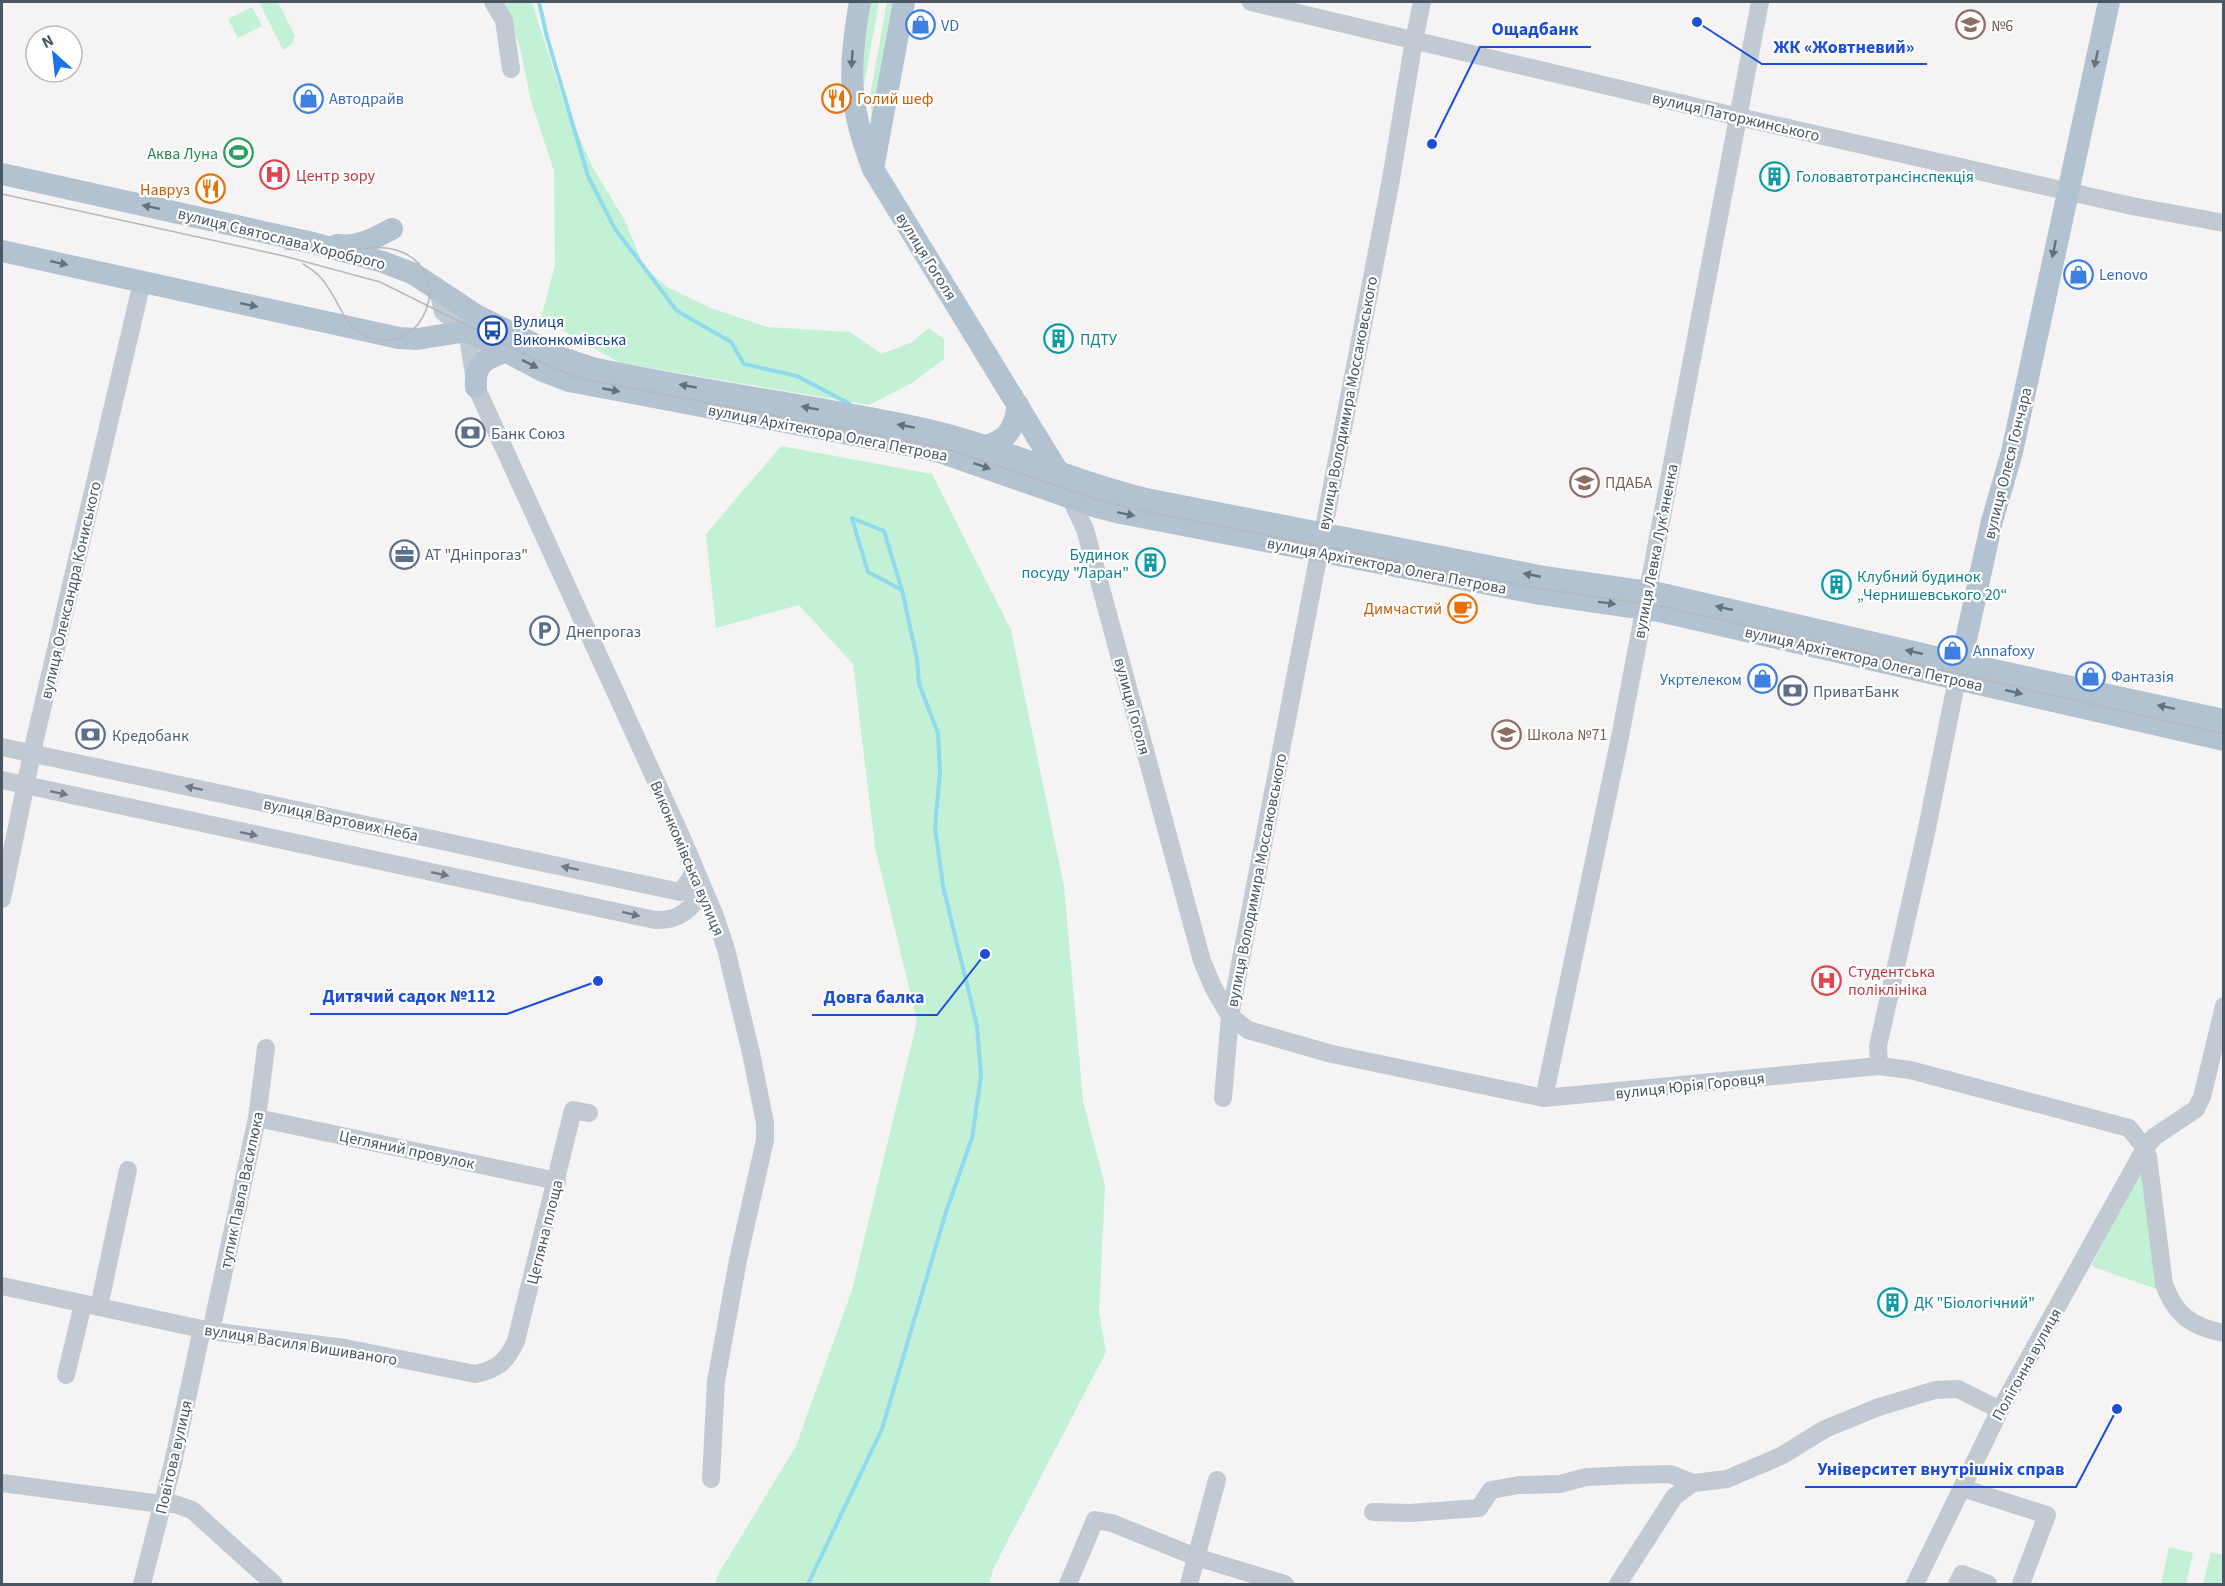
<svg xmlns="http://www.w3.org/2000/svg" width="2225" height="1586" font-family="'Source Sans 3',sans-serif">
  <rect width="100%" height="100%" fill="#f5f3f3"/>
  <!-- green -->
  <g fill="#c3f1d5">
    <path d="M259,2H278L295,36L292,44L283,50Z"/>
    <path d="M505,2H532L564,103L593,168L625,221L644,267L669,288L711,308L767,327L850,332L882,354L912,342L929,328L944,339V359L912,383L869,405L620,363L541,318L555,265L554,171L531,101L520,48Z"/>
    <path d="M871,2H879L862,97L863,56Z"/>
    <path d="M887,2H896L872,119L870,96Z"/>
    <path d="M252,7L262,26L238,38L228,19Z"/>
    <path d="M781,446L932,474L1011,630L1064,886L1083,1101L1105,1186L1099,1312L1106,1352L994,1567L989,1584H715L719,1573L796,1446L852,1290L917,1021L875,847L853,664L799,605L716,628L706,534Z"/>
    <path d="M2142,1167L2159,1290L2091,1266Z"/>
    <path d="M2169,1547L2193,1553L2186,1584H2161Z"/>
    <path d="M2211,1552L2223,1555V1584H2203Z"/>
  </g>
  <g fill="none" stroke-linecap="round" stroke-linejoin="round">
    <!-- stream -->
    <g stroke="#90daee" stroke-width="4">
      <path d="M539,2L547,37L588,176L615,229L677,311L731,342L744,364L797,376L850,404"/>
      <path d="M852,519L868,572L902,590"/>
      <path d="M808,1584L882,1429L946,1212L972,1138L981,1076L977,1026L943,886L935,827L940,772L938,733L919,684L917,659L902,590L884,531L852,518"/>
    </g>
    <!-- minor -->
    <g stroke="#c1cad2" stroke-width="18">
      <path d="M493,2L504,20L511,69"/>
      <path d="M1251,2L1739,117L2132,206L2224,223"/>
      <path d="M432,286L440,298L443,312L467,331L476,387L682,838L715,916L726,949L751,1053L765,1123V1140L738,1260L716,1381L711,1479"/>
      <path d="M1066,489L1085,529L1202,961L1213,987L1225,1008L1230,1016L1248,1030L1332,1054L1544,1098L1879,1066L1910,1070L2129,1128L2145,1148L2148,1157L2164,1284C2175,1315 2192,1327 2224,1333"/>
      <path d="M2,747L680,892L691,878L694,867"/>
      <path d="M2,780L655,920C679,921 691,910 703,890"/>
      <path d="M2,899L35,739L142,282"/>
      <path d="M1879,1066L1878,1046L1926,833L1957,679"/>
      <path d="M1223,1098L1230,1016L1391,179L1414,40L1422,2"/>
      <path d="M1544,1098L1619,742L1760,2"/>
      <path d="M257,1118L557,1181"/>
      <path d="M2,1286L211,1331L345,1348L475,1374C497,1370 507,1361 516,1341L573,1110L589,1113"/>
      <path d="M99,1307L128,1170"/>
      <path d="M211,1331L257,1118L266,1048"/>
      <path d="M66,1375L83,1304"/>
      <path d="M2,1483L161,1504H175L192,1510L274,1584"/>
      <path d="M1962,1488L2047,1515L2021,1584"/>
      <path d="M1373,1512L1410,1513L1479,1508L1491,1490L1519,1485L1560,1484L1586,1477L1631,1475L1670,1474L1693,1483L1727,1479L1781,1456L1825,1429L1876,1408L1935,1390L1958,1389L2000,1410"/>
      <path d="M142,1584L173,1463L202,1329"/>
      <path d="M1068,1584L1095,1520L1112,1523L1196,1557L1285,1584"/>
      <path d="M1189,1584L1217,1480"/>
      <path d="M1618,1584L1674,1497L1693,1483"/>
      <path d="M1915,1584L2000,1410L2145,1148L2154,1137L2196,1109L2202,1097L2224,1006"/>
      <path d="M1957,1584L1962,1574L1988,1584"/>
    </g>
    <!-- major -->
    <g stroke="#b3c2d1" stroke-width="22">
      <path d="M860,2C848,68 848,106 873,169L1059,473"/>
      <path d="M873,169L904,2"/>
      <path d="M2,174L313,243L383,262L414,274L476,315L562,358L592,368C702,392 814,405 924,429C1000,446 1070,481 1146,499L1544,577L1662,594L1961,663L2224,720"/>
      <path d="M337,245C357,248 375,238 392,229"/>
      <path d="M2,251L399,338L417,339L467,331L543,371L569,381L918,447L940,452L1097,507L1121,513L1535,593L1659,611L2224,740"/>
      <path d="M476,387C474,365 486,357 506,352"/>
      <path d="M983,447C1008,440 1014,430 1018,405"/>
      <path d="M1958,676L1992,521L2012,452L2109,2"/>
    </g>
    <!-- tram -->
    <g stroke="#b5b8bd" stroke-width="1.5">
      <path d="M2,194L284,256L380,282L541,362L572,376L588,380L942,447L1095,499L1143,511L1536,588L1660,606L2224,734"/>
      <path d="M285,249C310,252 334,250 358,249C371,248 386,246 399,251C456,271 425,358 368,337C346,330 341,306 329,289C323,278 314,270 303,264"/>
    </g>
  </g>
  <!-- one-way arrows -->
  <defs><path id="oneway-solid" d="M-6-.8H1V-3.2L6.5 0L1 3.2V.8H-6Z" transform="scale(1.5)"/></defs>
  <g fill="#64717d">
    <use href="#oneway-solid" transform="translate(852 59) rotate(94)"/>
    <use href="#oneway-solid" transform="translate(2096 59) rotate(102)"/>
    <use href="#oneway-solid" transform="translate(151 207) rotate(-168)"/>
    <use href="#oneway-solid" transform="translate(2054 249) rotate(102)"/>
    <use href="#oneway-solid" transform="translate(59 263) rotate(12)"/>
    <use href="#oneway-solid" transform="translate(249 305) rotate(12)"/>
    <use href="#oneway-solid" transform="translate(530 364) rotate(27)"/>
    <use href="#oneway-solid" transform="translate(688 386) rotate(-170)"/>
    <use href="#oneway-solid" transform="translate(611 390) rotate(11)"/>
    <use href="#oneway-solid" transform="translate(810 408) rotate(-170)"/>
    <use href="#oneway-solid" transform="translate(906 426) rotate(-170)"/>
    <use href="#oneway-solid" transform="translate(982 466) rotate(19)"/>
    <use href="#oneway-solid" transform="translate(1126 514) rotate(12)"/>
    <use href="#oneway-solid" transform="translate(1532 575) rotate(-169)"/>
    <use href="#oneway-solid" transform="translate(1607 603) rotate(7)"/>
    <use href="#oneway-solid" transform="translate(1724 608) rotate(-167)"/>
    <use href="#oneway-solid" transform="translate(1914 652) rotate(-167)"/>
    <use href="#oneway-solid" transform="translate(2014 692) rotate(13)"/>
    <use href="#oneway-solid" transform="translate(2166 707) rotate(-168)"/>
  </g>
  <g fill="#6e7983">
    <use href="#oneway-solid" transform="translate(194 788) rotate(-168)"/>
    <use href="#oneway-solid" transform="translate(59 793) rotate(12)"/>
    <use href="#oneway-solid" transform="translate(249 834) rotate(12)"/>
    <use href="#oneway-solid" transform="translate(570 868) rotate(-168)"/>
    <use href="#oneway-solid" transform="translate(440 874) rotate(12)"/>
    <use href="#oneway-solid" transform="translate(631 914) rotate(14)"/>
  </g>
  <!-- icons -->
  <defs>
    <symbol id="shop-ring" viewBox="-11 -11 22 22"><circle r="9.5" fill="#fff" stroke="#3f7fe0" stroke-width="1.5"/><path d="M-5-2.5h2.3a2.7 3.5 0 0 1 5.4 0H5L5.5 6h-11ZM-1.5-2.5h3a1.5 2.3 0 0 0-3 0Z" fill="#3f7fe0"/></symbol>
    <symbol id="school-ring" viewBox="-11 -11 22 22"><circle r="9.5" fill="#fff" stroke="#8d6e63" stroke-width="1.5"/><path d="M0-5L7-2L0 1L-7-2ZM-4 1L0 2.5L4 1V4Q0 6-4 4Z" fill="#8d6e63"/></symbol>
    <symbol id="restaurant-ring" viewBox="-11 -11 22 22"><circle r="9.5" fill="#fff" stroke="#e8710a" stroke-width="1.5"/><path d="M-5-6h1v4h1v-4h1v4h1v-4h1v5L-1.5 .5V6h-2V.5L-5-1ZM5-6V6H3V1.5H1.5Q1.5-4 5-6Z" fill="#e8710a"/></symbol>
    <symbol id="stadium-ring" viewBox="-11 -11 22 22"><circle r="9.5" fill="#fff" stroke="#2e9e5b" stroke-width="1.5"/><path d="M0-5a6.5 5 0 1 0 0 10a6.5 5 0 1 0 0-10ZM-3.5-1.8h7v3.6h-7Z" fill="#2e9e5b"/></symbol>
    <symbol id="hospital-ring" viewBox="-11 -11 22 22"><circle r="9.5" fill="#fff" stroke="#e0444e" stroke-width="1.5"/><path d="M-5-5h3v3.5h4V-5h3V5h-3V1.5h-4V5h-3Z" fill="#e0444e"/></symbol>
    <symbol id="building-ring" viewBox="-11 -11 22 22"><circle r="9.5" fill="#fff" stroke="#0f9aa8" stroke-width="1.5"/><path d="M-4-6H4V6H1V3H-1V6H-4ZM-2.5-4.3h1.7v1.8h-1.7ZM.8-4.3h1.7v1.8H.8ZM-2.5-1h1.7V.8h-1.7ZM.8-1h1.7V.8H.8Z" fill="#0f9aa8"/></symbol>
    <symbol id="bus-ring" viewBox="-11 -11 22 22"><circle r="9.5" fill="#fff" stroke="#1a4fb4" stroke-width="1.5"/><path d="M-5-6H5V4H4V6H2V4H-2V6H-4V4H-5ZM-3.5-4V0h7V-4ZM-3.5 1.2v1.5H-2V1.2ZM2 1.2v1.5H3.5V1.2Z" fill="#1a4fb4"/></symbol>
    <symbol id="bank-ring" viewBox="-11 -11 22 22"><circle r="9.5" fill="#fff" stroke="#5c6f8a" stroke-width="1.5"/><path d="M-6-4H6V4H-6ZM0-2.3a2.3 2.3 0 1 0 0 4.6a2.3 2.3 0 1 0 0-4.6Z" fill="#5c6f8a"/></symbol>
    <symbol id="university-ring" viewBox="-11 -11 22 22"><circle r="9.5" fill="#fff" stroke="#8d6e63" stroke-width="1.5"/><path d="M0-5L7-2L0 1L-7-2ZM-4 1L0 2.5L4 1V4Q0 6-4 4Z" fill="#8d6e63"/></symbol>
    <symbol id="office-ring" viewBox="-11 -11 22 22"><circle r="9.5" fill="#fff" stroke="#5c6f8a" stroke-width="1.5"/><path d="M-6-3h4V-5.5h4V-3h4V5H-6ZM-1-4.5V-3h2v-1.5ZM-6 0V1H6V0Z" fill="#5c6f8a"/></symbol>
    <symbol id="cafe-ring" viewBox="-11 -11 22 22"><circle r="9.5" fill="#fff" stroke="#e8710a" stroke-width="1.5"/><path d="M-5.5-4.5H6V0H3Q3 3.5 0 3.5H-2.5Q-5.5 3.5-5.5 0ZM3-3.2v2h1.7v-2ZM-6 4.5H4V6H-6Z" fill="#e8710a"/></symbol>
    <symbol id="parking-ring" viewBox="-11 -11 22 22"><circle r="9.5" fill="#fff" stroke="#5c6f8a" stroke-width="1.5"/><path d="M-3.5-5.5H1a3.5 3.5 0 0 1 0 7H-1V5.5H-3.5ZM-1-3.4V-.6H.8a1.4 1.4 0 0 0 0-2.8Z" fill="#5c6f8a"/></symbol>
  </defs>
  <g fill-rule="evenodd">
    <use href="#shop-ring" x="904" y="8" width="33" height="33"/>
    <use href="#school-ring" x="1954" y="8" width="33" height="33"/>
    <use href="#shop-ring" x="292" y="82" width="33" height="33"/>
    <use href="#restaurant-ring" x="820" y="82" width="33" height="33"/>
    <use href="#stadium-ring" x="222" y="136" width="33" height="33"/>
    <use href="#hospital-ring" x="258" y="158" width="33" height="33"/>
    <use href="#building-ring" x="1758" y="160" width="33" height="33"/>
    <use href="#restaurant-ring" x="194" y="172" width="33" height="33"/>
    <use href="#shop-ring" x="2062" y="258" width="33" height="33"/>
    <use href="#bus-ring" x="476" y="314" width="33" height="33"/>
    <use href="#building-ring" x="1042" y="322" width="33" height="33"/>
    <use href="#bank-ring" x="454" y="416" width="33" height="33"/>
    <use href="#university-ring" x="1568" y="466" width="33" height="33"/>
    <use href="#office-ring" x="388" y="538" width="33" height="33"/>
    <use href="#building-ring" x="1134" y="546" width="33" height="33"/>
    <use href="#building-ring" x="1820" y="568" width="33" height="33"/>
    <use href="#cafe-ring" x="1446" y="592" width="33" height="33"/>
    <use href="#parking-ring" x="528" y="614" width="33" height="33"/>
    <use href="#shop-ring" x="1936" y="634" width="33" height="33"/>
    <use href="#shop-ring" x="2074" y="660" width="33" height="33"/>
    <use href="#shop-ring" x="1746" y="662" width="33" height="33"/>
    <use href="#bank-ring" x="1776" y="674" width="33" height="33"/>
    <use href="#school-ring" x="1490" y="718" width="33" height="33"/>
    <use href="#bank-ring" x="74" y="718" width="33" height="33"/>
    <use href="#hospital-ring" x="1810" y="964" width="33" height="33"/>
    <use href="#building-ring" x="1876" y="1286" width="33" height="33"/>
  </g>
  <g text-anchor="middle" stroke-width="4.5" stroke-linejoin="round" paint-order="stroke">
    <!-- shop labels -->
    <g font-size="16" fill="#366cbe" stroke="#fff" text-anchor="start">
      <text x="941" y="31">VD</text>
      <text x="329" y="104">Автодрайв</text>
      <text x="2099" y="280">Lenovo</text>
      <text x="1973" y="656">Annafoxy</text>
      <text x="2111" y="682">Фантазія</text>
      <text x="1742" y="685" text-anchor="end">Укртелеком</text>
    </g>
    <!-- education labels -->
    <g font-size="16" fill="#785e54" stroke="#fff" text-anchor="start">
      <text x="1991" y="31">№6</text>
      <text x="1605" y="488">ПДАБА</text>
      <text x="1527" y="740">Школа №71</text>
    </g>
    <!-- food labels -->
    <g font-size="16" fill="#c56008" stroke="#fff" text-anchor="end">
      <text x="857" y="104" text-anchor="start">Голий шеф</text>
      <text x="190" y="195">Навруз</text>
      <text x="1442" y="614">Димчастий</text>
    </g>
    <!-- street labels -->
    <g font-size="16" fill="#4a5661" stroke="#fff">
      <text transform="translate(1736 116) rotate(13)" y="6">вулиця Паторжинського</text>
      <text transform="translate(282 238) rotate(14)" y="6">вулиця Святослава Хороброго</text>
      <text transform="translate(927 256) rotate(58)" y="6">вулиця Гоголя</text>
      <text transform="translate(1347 403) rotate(-79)" y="6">вулиця Володимира Моссаковського</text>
      <text transform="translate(828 432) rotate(11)" y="6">вулиця Архітектора Олега Петрова</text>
      <text transform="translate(2007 463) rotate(-76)" y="6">вулиця Олеся Гончара</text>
      <text transform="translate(1655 551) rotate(-79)" y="6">вулиця Левка Лукʼяненка</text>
      <text transform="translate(1387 565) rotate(11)" y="6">вулиця Архітектора Олега Петрова</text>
      <text transform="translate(70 590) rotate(-77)" y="6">вулиця Олександра Кониського</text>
      <text transform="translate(1864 658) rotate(13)" y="6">вулиця Архітектора Олега Петрова</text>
      <text transform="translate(1133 706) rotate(75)" y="6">вулиця Гоголя</text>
      <text transform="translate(341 819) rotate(12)" y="6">вулиця Вартових Неба</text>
      <text transform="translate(688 858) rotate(67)" y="6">Виконкомівська вулиця</text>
      <text transform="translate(1256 880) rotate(-79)" y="6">вулиця Володимира Моссаковського</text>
      <text transform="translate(1690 1085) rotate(-6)" y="6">вулиця Юрія Горовця</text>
      <text transform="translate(407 1149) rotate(12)" y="6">Цегляний провулок</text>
      <text transform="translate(241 1190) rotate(-78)" y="6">тупик Павла Василюка</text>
      <text transform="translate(544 1232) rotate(-76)" y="6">Цегляна площа</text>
      <text transform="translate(301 1344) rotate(9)" y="6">вулиця Василя Вишиваного</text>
      <text transform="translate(2026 1364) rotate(-61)" y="6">Полігонна вулиця</text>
      <text transform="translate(173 1457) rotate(-77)" y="6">Повітова вулиця</text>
    </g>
    <!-- leisure labels -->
    <g font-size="16" fill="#27864d" stroke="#fff" text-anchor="end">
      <text x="218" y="159">Аква Луна</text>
    </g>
    <!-- health labels -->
    <g font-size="16" fill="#be3a42" stroke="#fff" text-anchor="start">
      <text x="296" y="181">Центр зору</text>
      <text x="1848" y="977">Студентська<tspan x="1848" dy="18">поліклініка</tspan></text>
    </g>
    <!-- culture labels -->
    <g font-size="16" fill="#0d838f" stroke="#fff" text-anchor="start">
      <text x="1796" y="182">Головавтотрансінспекція</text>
      <text x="1080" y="345">ПДТУ</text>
      <text x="1129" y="560" text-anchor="end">Будинок<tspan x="1129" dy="18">посуду "Ларан"</tspan></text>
      <text x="1857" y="582">Клубний будинок<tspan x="1857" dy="18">„Чернишевського 20“</tspan></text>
      <text x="1914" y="1308">ДК "Біологічний"</text>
    </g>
    <!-- transit labels -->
    <g font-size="16" fill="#164399" stroke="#fff" text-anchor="start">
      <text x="513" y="327">Вулиця<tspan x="513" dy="18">Виконкомівська</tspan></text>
    </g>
    <!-- service labels -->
    <g font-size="16" fill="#4e5e75" stroke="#fff" text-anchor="start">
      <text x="491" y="439">Банк Союз</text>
      <text x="425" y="560">АТ "Дніпрогаз"</text>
      <text x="566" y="637">Днепрогаз</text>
      <text x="1813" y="697">ПриватБанк</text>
      <text x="112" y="741">Кредобанк</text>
    </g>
  </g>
  <!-- callouts -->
  <path fill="none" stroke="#1d4ed8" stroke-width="2" d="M1432 144L1480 47H1591M1697 22L1762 64H1927M598 981L507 1014H310M985 954L937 1015H812M2117 1409L2076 1487H1805"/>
  <g fill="#1d4ed8" stroke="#fff" stroke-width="2">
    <circle cx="1432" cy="144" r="6"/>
    <circle cx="1697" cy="22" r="6"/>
    <circle cx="598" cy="981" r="6"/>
    <circle cx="985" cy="954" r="6"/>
    <circle cx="2117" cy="1409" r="6"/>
  </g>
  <g font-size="18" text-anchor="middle" font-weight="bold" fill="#1d4ed8" stroke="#fff" stroke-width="4.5" stroke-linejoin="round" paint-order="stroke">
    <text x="1535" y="35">Ощадбанк</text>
    <text x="1844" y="53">ЖК «Жовтневий»</text>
    <text x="409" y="1002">Дитячий садок №112</text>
    <text x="874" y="1003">Довга балка</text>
    <text x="1941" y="1475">Університет внутрішніх справ</text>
  </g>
  <!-- border -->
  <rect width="2225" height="1586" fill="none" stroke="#4a5661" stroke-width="6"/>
  <!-- north arrow -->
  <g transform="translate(54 54) rotate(333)"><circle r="28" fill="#ffffff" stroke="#b7bbc0" stroke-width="1.5"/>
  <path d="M0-4.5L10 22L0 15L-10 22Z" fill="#1a73e8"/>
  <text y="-9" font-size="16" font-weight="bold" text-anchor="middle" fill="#4a5661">N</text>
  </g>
</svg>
